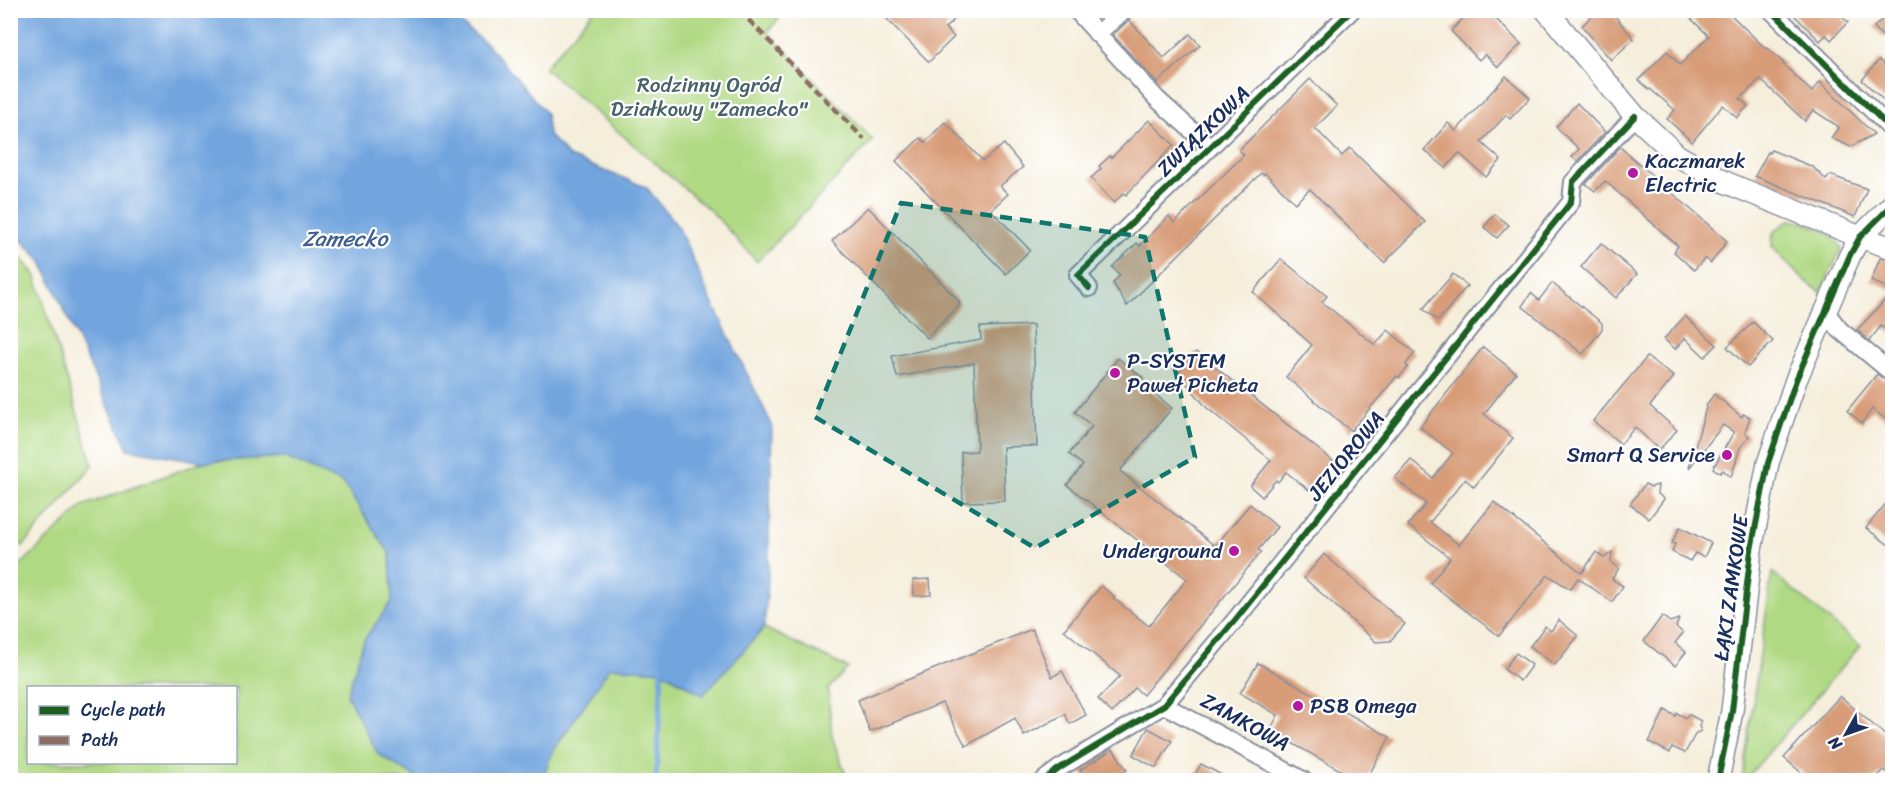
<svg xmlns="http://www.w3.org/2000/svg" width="1903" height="791" font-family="Sriracha,sans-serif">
  <rect width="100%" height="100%" fill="#fff"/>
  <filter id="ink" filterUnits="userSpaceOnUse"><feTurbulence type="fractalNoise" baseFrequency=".0167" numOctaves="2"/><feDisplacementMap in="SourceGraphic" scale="12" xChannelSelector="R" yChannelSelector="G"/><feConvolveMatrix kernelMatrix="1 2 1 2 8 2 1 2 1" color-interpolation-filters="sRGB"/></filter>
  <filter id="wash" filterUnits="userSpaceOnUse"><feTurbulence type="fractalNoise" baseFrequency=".008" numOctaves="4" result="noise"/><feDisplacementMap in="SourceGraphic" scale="24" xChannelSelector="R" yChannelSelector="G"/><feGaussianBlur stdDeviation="1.35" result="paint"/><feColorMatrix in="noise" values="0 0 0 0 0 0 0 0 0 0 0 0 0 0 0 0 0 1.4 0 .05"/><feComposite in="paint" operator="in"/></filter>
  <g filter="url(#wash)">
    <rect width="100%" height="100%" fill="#f5eedb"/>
    <!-- green -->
    <g fill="#b0d983" stroke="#668470" stroke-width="1.5" fill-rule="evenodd">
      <path d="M594,10L786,11L767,32L873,140L757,262L713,213L544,68Z"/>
      <path d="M1789,220C1813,224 1826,228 1842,247L1821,292C1802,280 1786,264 1772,246L1773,233Z"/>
      <path d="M11,247L35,274L93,465L23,546L10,537Z"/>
      <path d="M285,457L343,483L390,554L392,601L364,640L378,754L420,780H11V574L83,506L203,462ZM28,688H236V762H28Z"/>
      <path d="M1772,572L1860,646L1745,780H1742Z"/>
      <path d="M764,628L848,668L828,689L832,737L848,780H541L553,752L610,666L662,671L703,695Z"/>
    </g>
    <!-- water -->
    <path fill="#72a5de" stroke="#466a9e" stroke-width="1.5" d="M11,10L445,11L487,44L546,113L548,134L569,157L646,187L679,228L710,298L772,425L768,582L764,628L703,695L662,671L610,667L553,751L542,780H420L378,754L347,695L364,640L392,601L390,554L343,483L284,457L203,462L128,449L42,262L11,229Z"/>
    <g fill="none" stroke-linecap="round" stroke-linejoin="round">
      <!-- stream -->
      <path stroke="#72a5de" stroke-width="5" d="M656,780L662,671"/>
    </g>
    <g id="blocks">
      <!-- building -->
      <g fill="#d89c78">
        <path d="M878,10H944L954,20L945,28L954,37L929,62Z"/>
        <path d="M1471,10H1487L1521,44L1498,67L1485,54L1479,60L1451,31Z"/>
        <path d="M1597,10H1610L1634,39L1611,60L1582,26Z"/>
        <path d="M1682,10H1726L1766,49L1767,48L1784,63L1783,64L1812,92L1820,82L1874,134L1851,147L1831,138L1839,127L1813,110L1805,121L1760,79L1740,99L1748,106L1737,118L1723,105L1692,142L1667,119L1675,110L1650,89L1649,90L1639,80L1667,51L1680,65L1709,36Z"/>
        <path d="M1789,10H1835L1848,22L1831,40L1826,35L1820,41Z"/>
        <path d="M1892,10L1893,30L1884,38L1874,27Z"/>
        <path d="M1129,20L1164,58L1190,34L1200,45L1157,83L1113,35Z"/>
        <path d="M1879,60L1893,72V109L1862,80Z"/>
        <path d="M1506,76L1530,98L1510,119L1506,115L1481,142L1501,160L1486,177L1459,153L1446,168L1424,150L1448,123L1456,131Z"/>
        <path d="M1310,79L1337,106L1315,128L1342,156L1350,148L1425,222L1384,263L1310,189L1295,203L1265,173L1263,175L1261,173L1127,306L1113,283L1120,275L1112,267L1137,243L1140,246L1169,216L1174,223L1244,155L1239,150Z"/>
        <path d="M1577,103L1605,132L1578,161L1572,157L1579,149L1556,127Z"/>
        <path d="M1149,120L1174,145L1126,195L1124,193L1114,203L1091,178L1101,169L1099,166L1110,156L1111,158Z"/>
        <path d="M945,122L983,161L1004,144L1023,167L1000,186L1008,194L991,210L1030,250L1006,274L896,161L920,138L925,142Z"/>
        <path d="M1620,147L1727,241L1711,263L1705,258L1694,270L1674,252L1678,246L1605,181L1595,191L1586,184Z"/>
        <path d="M1771,150L1813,167L1826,180L1830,175L1867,189L1855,217L1755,176L1768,152L1769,153Z"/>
        <path d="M868,207L959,301V306L927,338L832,241Z"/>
        <path d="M1495,214L1509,225L1497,238L1484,227Z"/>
        <path d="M1601,243L1637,274L1616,298L1581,267Z"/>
        <path d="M1880,258L1893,260V290L1871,281Z"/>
        <path d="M1281,259L1327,296L1322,302L1375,345L1388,330L1415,353L1406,364L1408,367L1399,378L1397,376L1351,431L1286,377L1312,345L1253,292Z"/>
        <path d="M1453,274L1467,286L1438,321L1423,309Z"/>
        <path d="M1552,283L1602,323V329L1583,354L1522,306L1531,293L1539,300Z"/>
        <path d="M1893,292V335L1881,326L1869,341L1857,330Z"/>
        <path d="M1685,316L1717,345L1705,357L1685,338L1675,349L1664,339Z"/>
        <path d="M1753,322L1773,341L1748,367L1727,347Z"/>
        <path d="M1033,325L1037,446L1003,447L1005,501L963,502L961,452L977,451L974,363L897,377L892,356L981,340L980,327Z"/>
        <path d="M1483,347L1516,373L1484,414L1513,438L1474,487L1465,479L1430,522L1459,545L1494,502L1582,573L1596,552L1604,558L1612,552L1611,562L1619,568L1612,579L1623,586L1612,602L1578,578L1570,589L1548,575L1499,636L1430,583L1450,558L1408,525L1426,504L1395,478L1411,460L1433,478L1453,453L1420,427Z"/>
        <path d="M1196,352L1333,461L1309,490L1286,472L1278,482L1276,480L1262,497L1250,486L1271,460L1207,408L1178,373Z"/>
        <path d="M1647,357L1674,377L1650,406L1677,430L1659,450L1635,427L1621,444L1593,421Z"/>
        <path d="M1118,358L1143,378L1140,382L1172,408L1120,471L1215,546L1250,504L1277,527L1258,550L1261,552L1143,695L1135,688L1112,713L1098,699L1120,676L1064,630L1101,586L1115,597L1113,598L1149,626L1187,579L1067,485L1083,465L1069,454L1092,426L1075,412Z"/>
        <path d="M1877,374L1886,381L1893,383V424L1872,409L1862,423L1847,411Z"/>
        <path d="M1714,394L1742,417L1743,414L1750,417L1745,432L1749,436L1740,448L1731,477L1723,470L1720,473L1713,468L1734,432L1723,425L1689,468L1707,404Z"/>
        <path d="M1645,484L1651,487L1658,485L1657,493L1664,499L1649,519L1630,504Z"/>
        <path d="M1893,495V548L1866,528Z"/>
        <path d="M1680,527L1711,543L1704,557L1695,553L1690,561L1672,552L1675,544L1672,543Z"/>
        <path d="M1324,554L1405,624L1390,641L1376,642L1304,578Z"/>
        <path d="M930,579L931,595L914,596L913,580Z"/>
        <path d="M1662,616L1670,622L1679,619L1676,627L1683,633L1675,643L1686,652L1675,666L1644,641Z"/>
        <path d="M1559,620L1578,636L1555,665L1530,646L1545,626L1551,631Z"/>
        <path d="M1032,629L1052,677L1062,671L1086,715L1070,724L1065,714L1024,736L1015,718L966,746L942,703L870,732L858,700Z"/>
        <path d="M1516,653L1532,665L1520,681L1504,669Z"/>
        <path d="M1258,663L1390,737L1366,780H1358L1270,731L1278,715L1240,693Z"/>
        <path d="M1840,696L1893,742V777L1884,770L1874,780H1810L1784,758Z"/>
        <path d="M1665,710L1675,716L1677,713L1686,718L1688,714L1701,721L1699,726L1701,731L1696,733L1685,753L1672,747L1670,753L1649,742Z"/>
        <path d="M1148,728L1172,741L1156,768L1133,755Z"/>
        <path d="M1113,749L1127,770L1110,780H1086L1080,770Z"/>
        <path d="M1201,764L1231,780H1192Z"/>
      </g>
    </g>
  </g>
  <g filter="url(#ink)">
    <use href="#blocks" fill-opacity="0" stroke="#888e9c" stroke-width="1.5"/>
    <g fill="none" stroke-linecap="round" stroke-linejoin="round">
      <defs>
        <g id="minor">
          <path d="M1076,10L1157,99L1210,147"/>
          <path d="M1771,10L1892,130"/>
          <path d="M1097,34L1125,10"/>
          <path d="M1089,288L1078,275L1352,10"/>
          <path d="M1825,311L1840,330L1892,373"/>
          <path d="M1164,705L1303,780"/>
          <path d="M1044,780L1060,768L1164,705L1236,619L1571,202L1573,182L1635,116"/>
        </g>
        <g id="tertiary">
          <path d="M1546,10L1635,116L1678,156L1727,183L1860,237L1892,248"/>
          <path d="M1718,780L1732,711L1751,550L1768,463L1796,380L1850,255L1860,237L1892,205"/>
        </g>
      </defs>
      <!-- minor casing -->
      <use href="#minor" stroke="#888e9c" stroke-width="20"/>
      <!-- tertiary casing -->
      <use href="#tertiary" stroke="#888e9c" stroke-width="24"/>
      <!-- minor -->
      <use href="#minor" stroke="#fff" stroke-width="16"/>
      <!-- tertiary -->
      <use href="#tertiary" stroke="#fff" stroke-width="21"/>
      <!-- quiet -->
      <path stroke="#8d6e63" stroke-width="4.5" stroke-dasharray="9 4.5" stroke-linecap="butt" d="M739,10L864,139"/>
      <defs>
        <g id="cycleway">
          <path d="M1771,10L1892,130"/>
          <path d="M1089,288L1078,275L1352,10"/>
          <path d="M1044,780L1060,768L1164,705L1236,619L1571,202L1573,182L1635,116"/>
          <path d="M1718,780L1732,711L1751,550L1768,463L1796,380L1850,255L1860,237L1892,205"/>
        </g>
      </defs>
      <!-- cycleway casing -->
      <use href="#cycleway" stroke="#fff" stroke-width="10"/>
      <!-- cycleway -->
      <use href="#cycleway" stroke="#1b5e20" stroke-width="6"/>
    </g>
  </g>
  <!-- marked area -->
  <path fill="#0f766e" fill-opacity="0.2" stroke="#0f766e" stroke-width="4.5" stroke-dasharray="12 8" stroke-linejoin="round" d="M901,203L1145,237L1195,457L1035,548L815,417Z"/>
  <!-- markers -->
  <g fill="#b5179e" stroke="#fff" stroke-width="2">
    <circle cx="1633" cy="173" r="6"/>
    <circle cx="1115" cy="373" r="6"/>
    <circle cx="1727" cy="455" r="6"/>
    <circle cx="1234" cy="551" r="6"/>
    <circle cx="1298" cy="706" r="6"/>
  </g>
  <g text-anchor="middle" stroke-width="4.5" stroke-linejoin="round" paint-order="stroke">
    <!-- park labels -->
    <g font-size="21" fill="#486269" stroke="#fff">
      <text x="709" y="92">Rodzinny Ogród<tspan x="709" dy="24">Działkowy "Zamecko"</tspan></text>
    </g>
    <!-- street labels -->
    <g font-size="21" fill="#1b2f5e" stroke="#fff">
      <text transform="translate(1203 131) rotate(-44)" y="7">ZWIĄZKOWA</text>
      <text transform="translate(1346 456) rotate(-51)" y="7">JEZIOROWA</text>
      <text transform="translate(1731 588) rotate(-82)" y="7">ŁĄKI ZAMKOWE</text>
      <text transform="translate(1245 722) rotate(29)" y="7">ZAMKOWA</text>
    </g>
    <!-- poi labels -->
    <g font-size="21" fill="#1b2f5e" stroke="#fff" text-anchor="start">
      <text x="1645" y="168">Kaczmarek<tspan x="1645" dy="24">Electric</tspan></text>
      <text x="1127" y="368">P-SYSTEM<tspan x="1127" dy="24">Paweł Picheta</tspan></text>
      <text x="1715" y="462" text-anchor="end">Smart Q Service</text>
      <text x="1222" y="558" text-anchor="end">Underground</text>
      <text x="1310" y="713">PSB Omega</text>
    </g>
    <!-- water labels -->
    <g font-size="22" font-style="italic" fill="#3e5e91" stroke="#fff">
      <text x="345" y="246">Zamecko</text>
    </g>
  </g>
  <!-- margin -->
  <rect width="1903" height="791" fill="none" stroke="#fff" stroke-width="36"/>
  <!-- legend -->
  <rect x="27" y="686" width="210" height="78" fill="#ffffff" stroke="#a4acbf" stroke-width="1.5"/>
  <rect x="39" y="706" width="30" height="9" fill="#1b5e20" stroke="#a4acbf" stroke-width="1.5"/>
  <text x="81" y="716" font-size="18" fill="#1b2f5e">Cycle path</text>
  <rect x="39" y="736" width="30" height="9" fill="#8d6e63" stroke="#a4acbf" stroke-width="1.5"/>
  <text x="81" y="746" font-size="18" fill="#1b2f5e">Path</text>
  <!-- north arrow -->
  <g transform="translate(1846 734) rotate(230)" stroke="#ffffff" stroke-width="4.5" paint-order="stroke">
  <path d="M0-4.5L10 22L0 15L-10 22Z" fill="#1b2f5e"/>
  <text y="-9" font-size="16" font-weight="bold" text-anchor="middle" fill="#1b2f5e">N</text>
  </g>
</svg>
